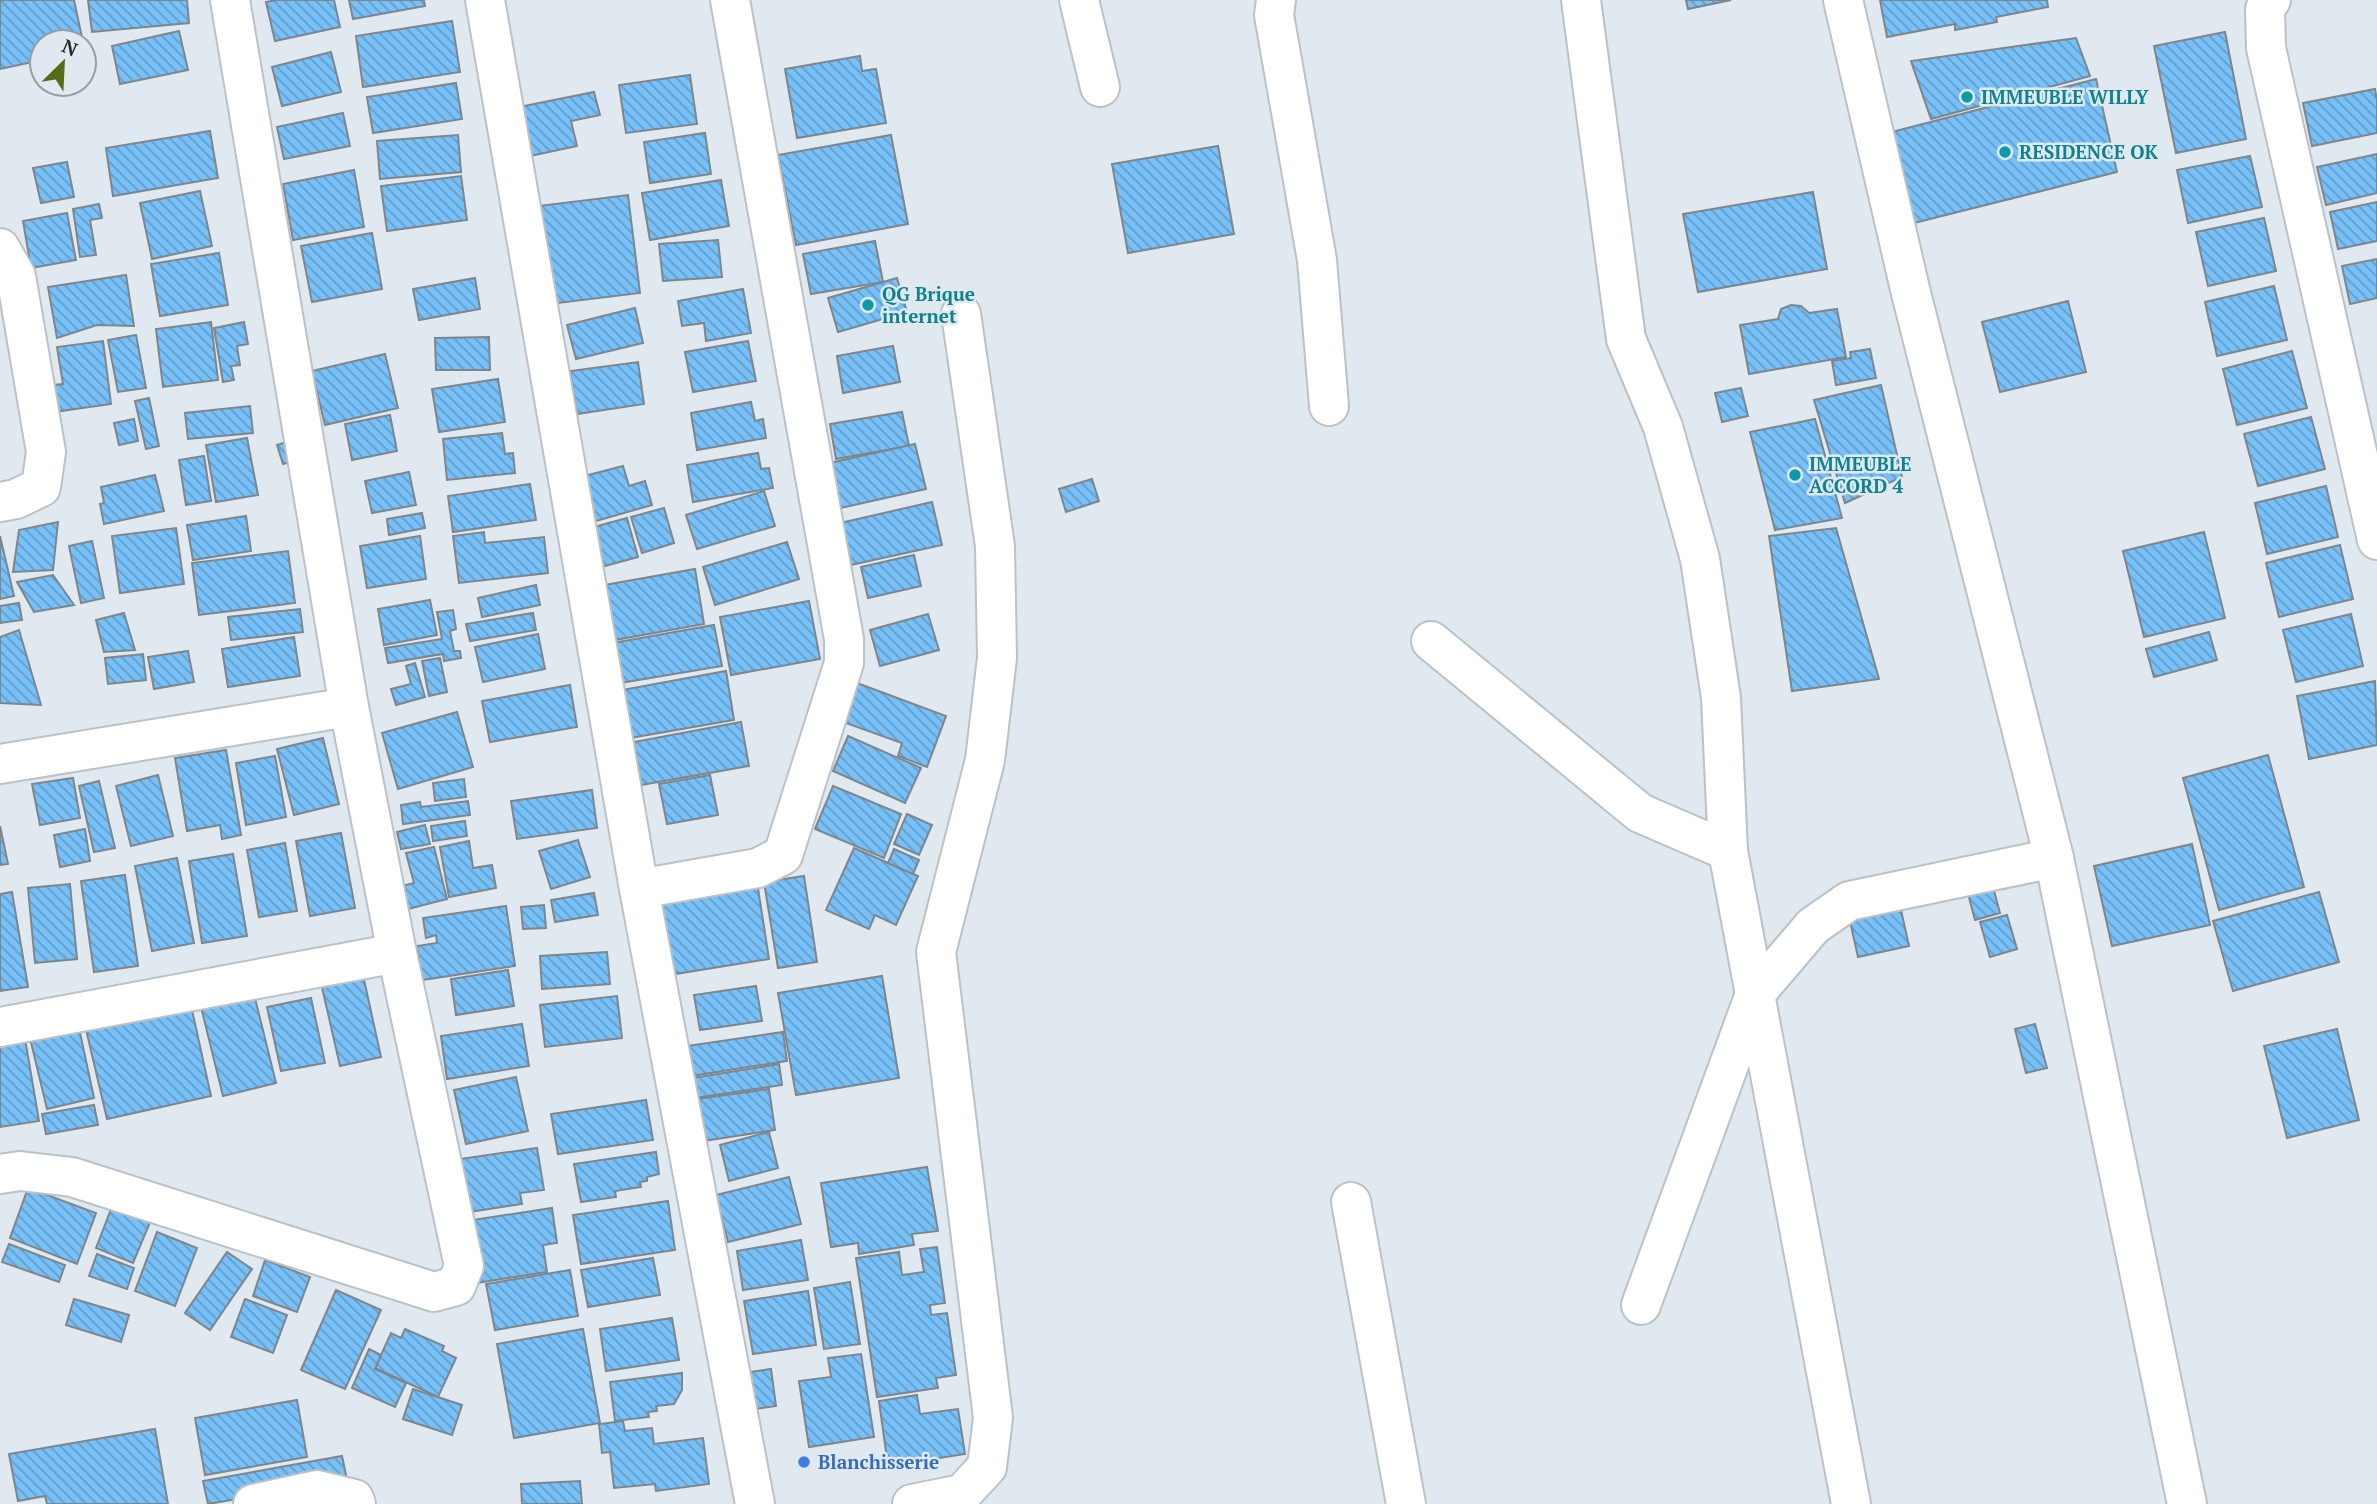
<svg xmlns="http://www.w3.org/2000/svg" width="2377" height="1504" font-family="'PT Serif',serif">
  <defs>
    <pattern id="building-back-hatch" width="6" height="6" patternUnits="userSpaceOnUse" patternTransform="scale(1.75)"><rect width="6" height="6" fill="#77c1f8"/><path d="M-1 5l2 2M0 0l6 6M5-1l2 2" fill="none" stroke="#629dc9"/></pattern>
  </defs>
  <rect width="100%" height="100%" fill="#e1e9f0"/>
  <!-- building -->
  <g fill="url(#building-back-hatch)" stroke="#7e858b" stroke-width="2">
    <path d="M0,0H74L83,42H42V60L0,69Z"/>
    <path d="M88,0H187L189,23L92,32Z"/>
    <path d="M276,0H334L340,27L275,41L266,2Z"/>
    <path d="M349,0H424L425,6L353,19Z"/>
    <path d="M1686,0H1731L1688,9Z"/>
    <path d="M1880,0H2047L2048,7L1996,17L1997,22L1955,30V24L1887,37Z"/>
    <path d="M452,21L460,72L363,87L356,36Z"/>
    <path d="M179,31L188,70L120,84L112,46Z"/>
    <path d="M2225,32L2246,139L2176,153L2154,46Z"/>
    <path d="M2076,38L2090,76L1931,119L1911,61Z"/>
    <path d="M331,52L341,92L282,106L272,67Z"/>
    <path d="M860,56L862,71L876,69L886,123L797,138L785,69Z"/>
    <path d="M690,75L697,124L626,133L619,85Z"/>
    <path d="M2096,79L2117,172L1914,223L1892,132Z"/>
    <path d="M456,83L462,119L373,133L367,97Z"/>
    <path d="M2375,89L2377,101V133L2312,146L2303,103Z"/>
    <path d="M594,92L600,115L571,121L577,146L530,156L519,107Z"/>
    <path d="M343,113L350,146L284,159L277,127Z"/>
    <path d="M210,131L218,178L113,196L106,148Z"/>
    <path d="M705,133L711,174L650,183L644,142Z"/>
    <path d="M458,135L461,172L380,179L377,141Z"/>
    <path d="M891,135L908,224L796,245L778,155Z"/>
    <path d="M1218,146L1234,234L1128,253L1112,164Z"/>
    <path d="M2377,154V193L2326,205L2317,167Z"/>
    <path d="M2250,156L2262,207L2188,223L2177,170Z"/>
    <path d="M67,162L74,197L41,203L33,168Z"/>
    <path d="M354,170L364,227L293,240L283,184Z"/>
    <path d="M461,176L467,220L387,231L381,186Z"/>
    <path d="M721,180L729,226L650,240L642,193Z"/>
    <path d="M200,191L212,246L152,259L140,203Z"/>
    <path d="M1813,192L1827,269L1698,292L1683,214Z"/>
    <path d="M628,195L640,293L542,305L530,207Z"/>
    <path d="M2377,202V241L2338,249L2330,212Z"/>
    <path d="M99,204L102,218L90,220L96,255L80,257L73,209Z"/>
    <path d="M67,213L76,260L31,268L23,221Z"/>
    <path d="M2264,218L2276,271L2208,286L2196,232Z"/>
    <path d="M372,233L382,289L312,302L301,246Z"/>
    <path d="M718,240L722,277L663,281L659,244Z"/>
    <path d="M875,241L883,282L811,294L803,254Z"/>
    <path d="M219,253L228,305L160,316L151,264Z"/>
    <path d="M2377,259V298L2350,304L2342,266Z"/>
    <path d="M126,275L134,326L97,325L57,338L48,287Z"/>
    <path d="M475,278L480,309L419,320L413,289Z"/>
    <path d="M897,278L907,312L838,332L828,298Z"/>
    <path d="M2274,286L2287,340L2217,356L2205,302Z"/>
    <path d="M743,289L751,333L706,341L704,323L682,326L678,301Z"/>
    <path d="M2068,301L2086,372L2000,392L1982,322Z"/>
    <path d="M1791,305L1801,306L1809,313L1837,309L1846,357L1749,374L1740,325L1778,319L1781,309Z"/>
    <path d="M635,308L643,343L576,359L567,325Z"/>
    <path d="M211,322L218,380L163,387L156,329Z"/>
    <path d="M244,322L248,344L237,346L240,365L231,366L234,380L223,382L214,328Z"/>
    <path d="M136,335L146,388L118,392L108,340Z"/>
    <path d="M489,337L490,370H436L435,338Z"/>
    <path d="M103,341L111,404L47,413L44,386L63,384L57,347Z"/>
    <path d="M748,341L756,381L693,392L685,352Z"/>
    <path d="M893,346L900,382L843,393L837,356Z"/>
    <path d="M1870,349L1876,378L1836,385L1832,361L1851,358L1850,352Z"/>
    <path d="M2292,351L2307,408L2237,425L2223,369Z"/>
    <path d="M385,354L398,408L325,425L312,371Z"/>
    <path d="M638,362L644,404L577,414L570,371Z"/>
    <path d="M498,379L505,422L439,432L432,389Z"/>
    <path d="M1881,385L1902,477L1845,503L1814,400Z"/>
    <path d="M1741,388L1748,416L1722,422L1715,393Z"/>
    <path d="M149,398L159,446L146,449L135,401Z"/>
    <path d="M751,402L755,421L763,419L766,438L697,450L691,413Z"/>
    <path d="M250,406L253,433L188,439L185,413Z"/>
    <path d="M902,412L909,446L836,459L830,424Z"/>
    <path d="M390,415L397,451L352,460L345,424Z"/>
    <path d="M2311,417L2325,469L2258,486L2244,434Z"/>
    <path d="M134,419L138,441L119,445L114,423Z"/>
    <path d="M1815,419L1842,518L1775,530L1750,432Z"/>
    <path d="M502,433L505,454L513,453L515,473L447,480L443,439Z"/>
    <path d="M247,438L258,495L216,502L206,445Z"/>
    <path d="M300,438L306,458L283,464L277,445Z"/>
    <path d="M915,444L926,489L836,509L825,464Z"/>
    <path d="M758,453L761,469L769,468L773,488L693,502L687,465Z"/>
    <path d="M204,456L211,501L186,505L179,460Z"/>
    <path d="M623,466L629,486L645,481L652,505L582,525L569,480Z"/>
    <path d="M409,472L416,505L372,513L365,481Z"/>
    <path d="M155,475L164,511L104,524L100,504L104,503L101,487Z"/>
    <path d="M1092,479L1099,501L1066,512L1059,489Z"/>
    <path d="M530,484L536,520L453,532L448,496Z"/>
    <path d="M2326,486L2338,537L2267,554L2255,503Z"/>
    <path d="M764,491L775,526L697,549L686,515Z"/>
    <path d="M932,502L942,545L837,568L827,526Z"/>
    <path d="M664,508L674,543L642,553L631,517Z"/>
    <path d="M422,513L425,528L389,535L387,519Z"/>
    <path d="M246,516L251,551L193,560L187,525Z"/>
    <path d="M627,518L638,557L594,569L583,530Z"/>
    <path d="M58,522L53,570L13,572L19,530Z"/>
    <path d="M176,528L184,584L120,593L112,536Z"/>
    <path d="M1836,528L1879,679L1792,691L1769,536Z"/>
    <path d="M484,532L485,543L544,537L548,573L459,583L453,536Z"/>
    <path d="M2204,532L2225,618L2144,637L2123,551Z"/>
    <path d="M0,536L14,596L0,599Z"/>
    <path d="M420,536L426,579L367,588L360,546Z"/>
    <path d="M92,541L104,598L81,603L69,546Z"/>
    <path d="M787,542L799,579L715,605L703,567Z"/>
    <path d="M2340,545L2353,599L2279,617L2266,563Z"/>
    <path d="M288,551L295,603L199,615L192,563Z"/>
    <path d="M914,555L921,586L868,598L861,567Z"/>
    <path d="M695,569L704,624L604,642V585Z"/>
    <path d="M53,575L74,605L34,612L17,582Z"/>
    <path d="M536,585L540,605L482,617L478,598Z"/>
    <path d="M430,600L437,635L384,645L378,609Z"/>
    <path d="M809,601L820,659L731,675L720,617Z"/>
    <path d="M19,603L22,620L0,623V606Z"/>
    <path d="M300,609L303,632L231,640L228,617Z"/>
    <path d="M453,610L456,629L450,631L454,651H460L461,658L444,661L443,654L388,663L385,648L442,639L437,612Z"/>
    <path d="M124,613L135,650L104,652L96,620Z"/>
    <path d="M533,613L536,630L470,641L466,624Z"/>
    <path d="M928,614L939,650L880,666L870,630Z"/>
    <path d="M2351,614L2363,666L2296,682L2283,630Z"/>
    <path d="M714,625L722,666L614,684L607,644Z"/>
    <path d="M19,630L41,705L0,703V637Z"/>
    <path d="M2209,632L2217,660L2154,677L2146,649Z"/>
    <path d="M538,634L545,669L483,682L475,647Z"/>
    <path d="M294,637L300,676L228,687L222,649Z"/>
    <path d="M188,651L194,682L154,689L148,657Z"/>
    <path d="M143,654L146,680L108,684L105,658Z"/>
    <path d="M440,658L447,692L429,696L422,661Z"/>
    <path d="M415,663L425,697L396,705L391,689L411,684L406,666Z"/>
    <path d="M726,671L734,720L630,738L622,690Z"/>
    <path d="M2375,681L2377,745L2309,759L2297,696Z"/>
    <path d="M857,683L946,716L927,767L898,756L902,743L843,722Z"/>
    <path d="M570,685L577,727L490,742L482,701Z"/>
    <path d="M457,712L473,767L398,789L382,733Z"/>
    <path d="M741,722L749,766L641,785L634,742Z"/>
    <path d="M848,736L921,768L905,803L833,771Z"/>
    <path d="M323,738L339,804L294,815L277,749Z"/>
    <path d="M226,750L241,835L222,839L220,825L187,831L175,758Z"/>
    <path d="M2268,755L2304,887L2219,910L2183,778Z"/>
    <path d="M275,756L286,817L246,825L236,763Z"/>
    <path d="M158,775L173,836L131,846L116,786Z"/>
    <path d="M710,775L718,815L667,824L659,784Z"/>
    <path d="M73,778L80,818L40,825L32,784Z"/>
    <path d="M464,779L466,797L435,801L433,783Z"/>
    <path d="M99,781L115,848L94,852L79,786Z"/>
    <path d="M833,786L901,814L884,858L815,829Z"/>
    <path d="M592,790L597,828L517,839L511,801Z"/>
    <path d="M468,801L470,815L403,824L401,805L420,802L421,807Z"/>
    <path d="M907,814L932,825L919,855L894,844Z"/>
    <path d="M465,821L467,836L433,841L431,826Z"/>
    <path d="M425,825L430,844L401,849L397,832Z"/>
    <path d="M0,826L8,864L0,865Z"/>
    <path d="M85,829L90,861L60,867L54,835Z"/>
    <path d="M341,833L355,908L310,916L296,841Z"/>
    <path d="M578,840L590,877L551,889L539,851Z"/>
    <path d="M469,841L473,868L492,865L496,888L449,897L440,847Z"/>
    <path d="M285,843L297,911L259,917L247,850Z"/>
    <path d="M2192,844L2210,925L2112,946L2094,866Z"/>
    <path d="M434,847L447,899L400,911L394,888L414,883L406,853Z"/>
    <path d="M854,848L918,876L896,925L875,915L869,929L826,910Z"/>
    <path d="M894,849L919,860L913,874L888,863Z"/>
    <path d="M233,854L247,936L202,943L189,861Z"/>
    <path d="M177,858L194,943L152,951L135,866Z"/>
    <path d="M125,875L138,966L94,972L81,881Z"/>
    <path d="M804,876L817,962L778,968L764,882Z"/>
    <path d="M757,882L769,959L669,975L656,898Z"/>
    <path d="M70,884L77,959L35,963L28,888Z"/>
    <path d="M1993,887L2000,913L1975,920L1968,894Z"/>
    <path d="M12,892L28,987L0,991V894Z"/>
    <path d="M2319,892L2339,962L2233,991L2213,921Z"/>
    <path d="M594,893L598,915L555,922L551,900Z"/>
    <path d="M544,905L546,928L523,929L521,907Z"/>
    <path d="M506,906L515,966L422,980L417,946L437,943L436,935L426,938L423,918Z"/>
    <path d="M1901,910L1909,946L1858,957L1850,921Z"/>
    <path d="M2007,915L2017,949L1990,957L1980,922Z"/>
    <path d="M607,952L610,984L542,989L540,956Z"/>
    <path d="M508,970L514,1006L456,1015L451,979Z"/>
    <path d="M363,975L381,1057L340,1066L321,983Z"/>
    <path d="M882,976L899,1078L796,1095L778,993Z"/>
    <path d="M756,986L762,1021L700,1030L694,995Z"/>
    <path d="M253,990L276,1083L223,1096L200,1003Z"/>
    <path d="M617,996L622,1038L545,1047L540,1005Z"/>
    <path d="M311,998L325,1063L281,1071L267,1007Z"/>
    <path d="M190,1001L211,1096L107,1119L85,1025Z"/>
    <path d="M522,1024L529,1066L447,1079L441,1036Z"/>
    <path d="M2035,1024L2047,1068L2026,1073L2015,1029Z"/>
    <path d="M79,1028L94,1098L47,1109L30,1038Z"/>
    <path d="M2337,1029L2359,1120L2287,1138L2264,1046Z"/>
    <path d="M783,1032L787,1061L685,1077L680,1047Z"/>
    <path d="M24,1033L39,1121L0,1127V1037Z"/>
    <path d="M779,1064L782,1085L688,1099L686,1079Z"/>
    <path d="M516,1077L528,1131L466,1144L454,1090Z"/>
    <path d="M769,1089L775,1130L703,1141L697,1099Z"/>
    <path d="M646,1100L653,1140L558,1154L551,1114Z"/>
    <path d="M94,1105L98,1125L46,1134L42,1114Z"/>
    <path d="M769,1132L778,1168L729,1181L720,1145Z"/>
    <path d="M537,1148L544,1190L520,1193L522,1204L469,1212L460,1159Z"/>
    <path d="M656,1152L659,1174L647,1177V1181L640,1182L641,1187L615,1191L616,1197L581,1202L574,1164Z"/>
    <path d="M927,1167L938,1231L912,1234L914,1245L859,1254L858,1243L831,1247L821,1183Z"/>
    <path d="M789,1177L801,1224L728,1242L716,1195Z"/>
    <path d="M28,1188L96,1213L77,1264L10,1238Z"/>
    <path d="M668,1201L675,1250L581,1264L573,1215Z"/>
    <path d="M113,1204L151,1220L133,1263L96,1248Z"/>
    <path d="M552,1208L557,1243L543,1245L547,1272L476,1283L466,1221Z"/>
    <path d="M157,1232L197,1248L175,1306L135,1291Z"/>
    <path d="M801,1240L808,1280L743,1290L737,1251Z"/>
    <path d="M9,1244L65,1265L59,1282L2,1262Z"/>
    <path d="M937,1247L945,1303L930,1305L931,1315L947,1313L956,1375L936,1378L938,1388L877,1397L856,1258L899,1252L902,1275L924,1272L920,1249Z"/>
    <path d="M227,1252L252,1269L210,1330L185,1313Z"/>
    <path d="M97,1254L134,1268L127,1289L89,1276Z"/>
    <path d="M653,1258L660,1295L588,1307L581,1270Z"/>
    <path d="M265,1260L310,1277L297,1312L253,1296Z"/>
    <path d="M570,1270L578,1316L495,1330L486,1284Z"/>
    <path d="M850,1282L860,1344L824,1349L814,1288Z"/>
    <path d="M336,1290L381,1310L345,1389L301,1370Z"/>
    <path d="M808,1291L816,1345L753,1354L744,1301Z"/>
    <path d="M74,1299L129,1315L121,1342L66,1325Z"/>
    <path d="M245,1299L287,1315L273,1353L231,1337Z"/>
    <path d="M672,1318L679,1360L606,1371L600,1329Z"/>
    <path d="M405,1329L444,1346L442,1351L456,1358L438,1397L375,1368L391,1333L401,1338Z"/>
    <path d="M583,1329L600,1423L514,1438L497,1344Z"/>
    <path d="M369,1349L381,1355L375,1369L406,1383L395,1407L352,1388Z"/>
    <path d="M861,1354L874,1437L809,1447L799,1381L831,1377L828,1358Z"/>
    <path d="M771,1369L776,1406L740,1411L735,1374Z"/>
    <path d="M682,1373V1390L674,1404L656,1406L657,1411L648,1412L649,1417L615,1421L610,1382Z"/>
    <path d="M413,1389L462,1405L452,1435L403,1419Z"/>
    <path d="M917,1395L920,1414L958,1409L965,1454L888,1466L879,1401Z"/>
    <path d="M297,1400L307,1457L205,1475L195,1418Z"/>
    <path d="M623,1421L625,1431L652,1428L654,1444L703,1438L709,1484L656,1491L655,1484L614,1488L610,1452L602,1453L599,1424Z"/>
    <path d="M155,1429L168,1504H47L45,1496L18,1501L9,1454Z"/>
    <path d="M342,1456L347,1480L208,1504L203,1481Z"/>
    <path d="M580,1481L582,1504H522L521,1484Z"/>
  </g>
  <g fill="none" stroke-linecap="round" stroke-linejoin="round">
    <defs>
      <g id="minor">
        <path d="M485,0L639,889L755,1504"/>
        <path d="M1079,0L1100,87"/>
        <path d="M1276,0L1274,15L1317,260L1329,406"/>
        <path d="M1581,0L1626,339L1663,427L1700,559L1721,698L1728,851L1851,1504"/>
        <path d="M1843,0L1910,289L2054,858L2187,1504"/>
        <path d="M2271,0L2265,9L2266,48L2377,540"/>
        <path d="M0,248L16,276L46,452L41,487L16,499L0,502"/>
        <path d="M1431,641L1640,813L1728,851"/>
        <path d="M0,764L349,707"/>
        <path d="M639,889L758,868L783,855L844,663V639L730,0"/>
        <path d="M0,1027L397,953"/>
        <path d="M0,1174L20,1171L72,1177L434,1292L456,1286L464,1266L397,953L349,707L230,0"/>
        <path d="M1351,1202L1406,1504"/>
        <path d="M1641,1305L1755,994L1813,926L1849,901L2054,858"/>
        <path d="M253,1504L317,1490L354,1499L356,1504"/>
        <path d="M912,1504L962,1494L987,1467L993,1418L936,952L985,760L997,658L995,546L961,314"/>
      </g>
    </defs>
    <!-- minor casing -->
    <use href="#minor" stroke="#bac2c8" stroke-width="42"/>
    <!-- minor -->
    <use href="#minor" stroke="#fff" stroke-width="38"/>
  </g>
  <!-- markers -->
  <g fill="#0f9aa8" stroke="#e1e9f0" stroke-width="2.5">
    <circle cx="1967" cy="97" r="7"/>
    <circle cx="2005" cy="152" r="7"/>
    <circle cx="868" cy="305" r="7"/>
    <circle cx="1795" cy="475" r="7"/>
  </g>
  <circle fill="#3f7fe0" stroke="#e1e9f0" stroke-width="2.5" cx="804" cy="1462" r="7"/>
  <g text-anchor="middle" stroke-width="5" stroke-linejoin="round" paint-order="stroke">
    <!-- culture labels -->
    <g font-size="19" font-weight="bold" fill="#0d838f" stroke="#e1e9f0" text-anchor="start">
      <text x="1981" y="104">IMMEUBLE WILLY</text>
      <text x="2019" y="159">RESIDENCE OK</text>
      <text x="882" y="301">QG Brique<tspan x="882" dy="22">internet</tspan></text>
      <text x="1809" y="471">IMMEUBLE<tspan x="1809" dy="22">ACCORD 4</tspan></text>
    </g>
    <!-- shop labels -->
    <g font-size="19" font-weight="bold" fill="#366cbe" stroke="#e1e9f0" text-anchor="start">
      <text x="818" y="1469">Blanchisserie</text>
    </g>
  </g>
  <!-- north arrow -->
  <g transform="translate(63 63) rotate(24)"><circle r="33" fill="#e1e9f0" stroke="#979da2" stroke-width="2"/>
  <path d="M0-5L12 26L0 18L-12 26Z" fill="#566b19"/>
  <text y="-10" font-size="19" font-weight="bold" text-anchor="middle" fill="#272a2c">N</text>
  </g>
</svg>
